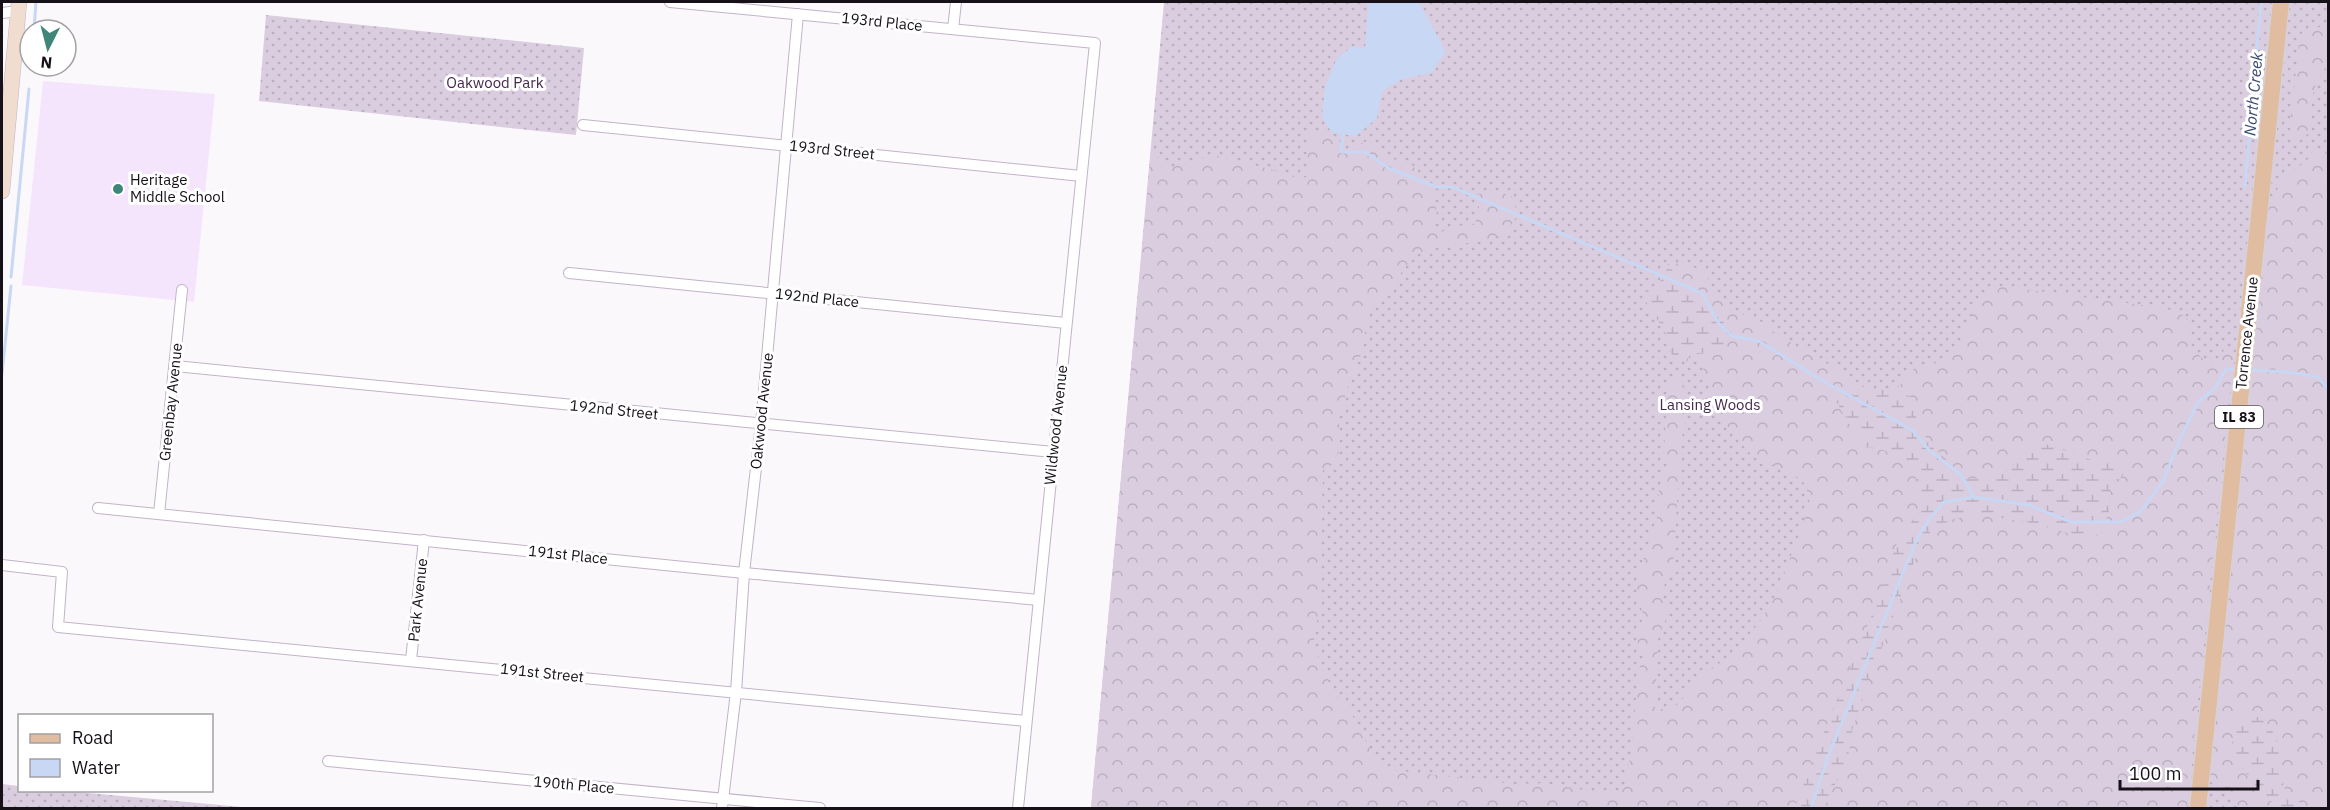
<svg xmlns="http://www.w3.org/2000/svg" width="2330" height="810" font-family="'IBM Plex Sans',sans-serif">
  <defs>
    <pattern id="grass-dots" width="8" height="8" patternUnits="userSpaceOnUse" patternTransform="scale(1.5)"><rect width="8" height="8" fill="#dacddf"/><path d="M2 2h.1M6 6h.1" fill="none" stroke="#baafbf" stroke-width="1.8" stroke-linecap="round"/></pattern>
    <pattern id="forest-crowns" width="20" height="18" patternUnits="userSpaceOnUse" patternTransform="scale(1.5)"><rect width="20" height="18" fill="#dacddf"/><path d="M2 6a3 3 0 1 1 6 0M12 15a3 3 0 1 1 6 0" fill="none" stroke="#baafbf"/></pattern>
    <pattern id="wetland-marsh" width="20" height="14" patternUnits="userSpaceOnUse" patternTransform="scale(1.5)"><rect width="20" height="14" fill="#dacddf"/><path d="M1 5h8M5 5V1M11 12h8M15 12V8" fill="none" stroke="#baafbf"/></pattern>
  </defs>
  <rect width="100%" height="100%" fill="#fbf8fc"/>
  <!-- built -->
  <path fill="#f5e5fc" d="M43,81L215,94L194,302L22,285Z"/>
  <!-- grass -->
  <g fill="url(#grass-dots)">
    <path d="M1164,2H2328V808H1091Z"/>
    <path d="M266,15L584,48L576,135L259,101Z"/>
    <path d="M2,784L19,786L20,790L67,791L253,808H2Z"/>
  </g>
  <!-- forest -->
  <g fill="url(#forest-crowns)">
    <path d="M2328,24V66C2311,80 2310,110 2312,131L2301,139L2291,138L2290,125L2300,34Z"/>
    <path d="M1311,130L1330,134L1347,153L1353,147L1369,140L1388,158L1410,163L1424,178L1434,195L1437,215L1432,227L1441,232L1456,226L1475,224L1479,207L1475,195L1493,190L1511,196L1518,213C1499,257 1459,234 1422,252C1406,260 1397,282 1386,295C1381,301 1375,305 1368,310L1363,350L1348,386L1339,420L1340,446L1336,463L1323,469L1321,597L1313,646L1334,694L1347,704L1361,734L1385,769L1513,784L1545,783L1605,794L1619,793L1626,786L1625,775L1631,756L1638,674L1643,657L1635,634L1644,617L1637,595V578L1657,518L1659,489L1667,464L1664,453L1668,381L1678,378L1683,384L1687,402L1680,454L1673,566L1665,583L1662,598L1669,611L1658,639L1655,709H1670L1678,704L1698,681L1734,651L1759,623L1777,594L1810,504L1806,485L1791,472L1753,457L1734,435L1716,410L1699,355L1715,349V314L1692,300L1684,284L1667,264L1686,263L1705,273L1715,294L1732,310L1767,324L1776,336L1801,347L1866,388L1855,395L1833,392C1839,413 1854,428 1864,447L1884,450L1906,462L1918,481L1920,509L1895,547L1885,583L1814,756L1795,808H1091L1151,152L1172,167L1215,155L1285,173L1296,178L1309,177L1307,143Z"/>
    <path d="M2315,148L2325,151C2326,166 2330,179 2325,193L2328,199V265L2325,270L2328,271V808H2302L2301,804L2284,788L2277,740L2269,724L2230,751L2261,793L2280,808H2240L2227,793L2208,780L2269,202L2284,179L2308,159Z"/>
    <path d="M2001,286L2164,308C2187,316 2193,317 2190,343L2201,358L2214,363L2225,349L2234,352L2187,808H1824L1848,757L1853,726L1906,582L1918,552L1932,529L1953,519L1980,515L2027,522L2109,511L2110,490L2126,471L2119,460H2091L2043,443L2030,445C2005,476 2006,479 1965,479L1928,442L1915,415L1912,398L1895,391L1917,365L1938,363L1955,353L1979,296Z"/>
  </g>
  <!-- wetland -->
  <g fill="url(#wetland-marsh)">
    <path d="M1667,264L1684,284L1692,300L1731,326V341C1718,348 1706,356 1690,354L1687,362L1673,359L1663,327L1651,312L1643,295L1648,288L1662,289L1659,273Z"/>
    <path d="M1866,388L1895,391L1912,397L1915,415L1928,442L1966,479C2006,479 2005,476 2030,445L2043,443L2091,460H2119L2126,471L2110,490L2109,511L2101,534L2082,537L2027,522L1980,515L1953,519L1932,529L1918,552L1906,582L1853,726L1848,757L1824,808H1795L1814,756L1885,583L1895,547L1920,509L1918,481L1906,462L1884,450L1864,447C1854,428 1840,412 1832,392L1855,395Z"/>
    <path d="M2239,714C2273,712 2279,742 2282,769C2283,774 2282,783 2284,788C2288,796 2299,799 2302,808H2280L2261,793L2230,751Z"/>
  </g>
  <!-- water -->
  <path fill="#c8d7f4" d="M1365,2H1419L1446,52L1431,73L1402,79L1382,92L1377,118L1356,136L1332,133L1322,117L1325,87L1337,58L1353,46L1365,49L1368,6Z"/>
  <g fill="none" stroke-linecap="round" stroke-linejoin="round">
    <!-- stream -->
    <g stroke="#c8d7f4" stroke-width="3">
      <path d="M34,30L36,2"/>
      <path d="M1343,134L1341,152H1365L1390,169L1437,187H1452L1702,293L1719,324L1732,336L1759,341L1821,380L1912,430L1929,450L1961,475L1974,497"/>
      <path d="M2245,186L2261,2"/>
      <path d="M11,277L29,89"/>
      <path d="M2251,370L2289,372L2318,377L2328,389"/>
      <path d="M2,374L11,286"/>
      <path d="M1811,808L1827,759L1916,541L1928,521L1944,502L1974,497L2028,505L2071,522H2121L2140,512L2163,482L2179,441L2199,401L2216,387L2226,369H2234"/>
    </g>
    <defs>
      <g id="minor">
        <path d="M670,2L1095,43L1018,808"/>
        <path d="M2,13L18,11"/>
        <path d="M953,29L956,2"/>
        <path d="M583,125L1081,176"/>
        <path d="M569,273L1066,323"/>
        <path d="M175,366L1053,452"/>
        <path d="M98,508L744,573L1039,600"/>
        <path d="M159,514L182,290"/>
        <path d="M2,565L62,572L58,627L1026,721"/>
        <path d="M411,660L424,540"/>
        <path d="M328,761L820,808"/>
        <path d="M722,808L736,692L744,573L761,424L798,14"/>
      </g>
      <path id="secondary" d="M2,191L19,2"/>
      <path id="primary" d="M2198,808L2281,2"/>
    </defs>
    <!-- minor casing -->
    <use href="#minor" stroke="#c2b3c8" stroke-width="12"/>
    <!-- secondary casing -->
    <use href="#secondary" stroke="#c2b3c8" stroke-width="16"/>
    <!-- primary casing -->
    <use href="#primary" stroke="#d5d4d5" stroke-width="18"/>
    <!-- minor -->
    <use href="#minor" stroke="#fff" stroke-width="10"/>
    <!-- secondary -->
    <use href="#secondary" stroke="#f0ddd0" stroke-width="15"/>
    <!-- primary -->
    <use href="#primary" stroke="#e0bca1" stroke-width="16"/>
  </g>
  <!-- markers -->
  <circle fill="#408579" stroke="#fff" stroke-width="2" cx="118" cy="189" r="6"/>
  <g text-anchor="middle" stroke-width="6" stroke-linejoin="round" paint-order="stroke">
    <!-- shield labels -->
    <rect fill="#fff" stroke="#5c585d" stroke-width="1.5" x="2215" y="406" width="48" height="22" rx="4.5"/>
    <g font-size="14" font-weight="bold" fill="#161118">
      <text x="2239" y="422">IL 83</text>
    </g>
    <!-- street labels -->
    <g font-size="15" fill="#161118" stroke="#fff">
      <text transform="translate(882 22) rotate(6)" y="5">193rd Place</text>
      <text transform="translate(832 150) rotate(6)" y="5">193rd Street</text>
      <text transform="translate(817 298) rotate(6)" y="5">192nd Place</text>
      <text transform="translate(2247 333) rotate(-84)" y="5">Torrence Avenue</text>
      <text transform="translate(171 402) rotate(-84)" y="5">Greenbay Avenue</text>
      <text transform="translate(614 410) rotate(6)" y="5">192nd Street</text>
      <text transform="translate(762 411) rotate(-84)" y="5">Oakwood Avenue</text>
      <text transform="translate(1056 425) rotate(-84)" y="5">Wildwood Avenue</text>
      <text transform="translate(568 555) rotate(6)" y="5">191st Place</text>
      <text transform="translate(418 600) rotate(-84)" y="5">Park Avenue</text>
      <text transform="translate(542 673) rotate(6)" y="5">191st Street</text>
      <text transform="translate(574 785) rotate(5)" y="5">190th Place</text>
    </g>
    <!-- park labels -->
    <g font-size="15" fill="#43274d" stroke="#fff">
      <text x="495" y="88">Oakwood Park</text>
      <text x="1710" y="410">Lansing Woods</text>
    </g>
    <!-- poi labels -->
    <g font-size="15" fill="#161118" stroke="#fff" text-anchor="start">
      <text x="130" y="185">Heritage<tspan x="130" dy="17">Middle School</tspan></text>
    </g>
    <!-- water labels -->
    <g font-size="16" font-style="italic" fill="#364973" stroke="#fff">
      <text transform="translate(2253 94) rotate(-85)" y="6">North Creek</text>
    </g>
  </g>
  <!-- border -->
  <rect width="2330" height="810" fill="none" stroke="#161118" stroke-width="6"/>
  <!-- legend -->
  <rect x="18" y="714" width="195" height="78" fill="#ffffff" stroke="#a2a0a3" stroke-width="1.5"/>
  <rect x="30" y="734" width="30" height="9" fill="#e0bca1" stroke="#a2a0a3" stroke-width="1.5"/>
  <text x="72" y="744" font-size="18" fill="#161118">Road</text>
  <rect x="30" y="759" width="30" height="18" fill="#c8d7f4" stroke="#a2a0a3" stroke-width="1.5"/>
  <text x="72" y="774" font-size="18" fill="#161118">Water</text>
  <!-- north arrow -->
  <g transform="translate(48 48) rotate(186)"><circle r="28" fill="#ffffff" stroke="#a2a0a3" stroke-width="1.5"/>
  <path d="M0-4.5L10 22L0 15L-10 22Z" fill="#408579"/>
  <text y="-9" font-size="16" font-weight="bold" text-anchor="middle" fill="#161118">N</text>
  </g>
  <!-- scale -->
  <path d="M2120 780v9h138v-9" fill="none" stroke="#161118" stroke-width="3"/>
  <text x="2129" y="780" font-size="18" fill="#161118" stroke="#ffffff" stroke-width="4.5" paint-order="stroke">100 m</text>
</svg>
